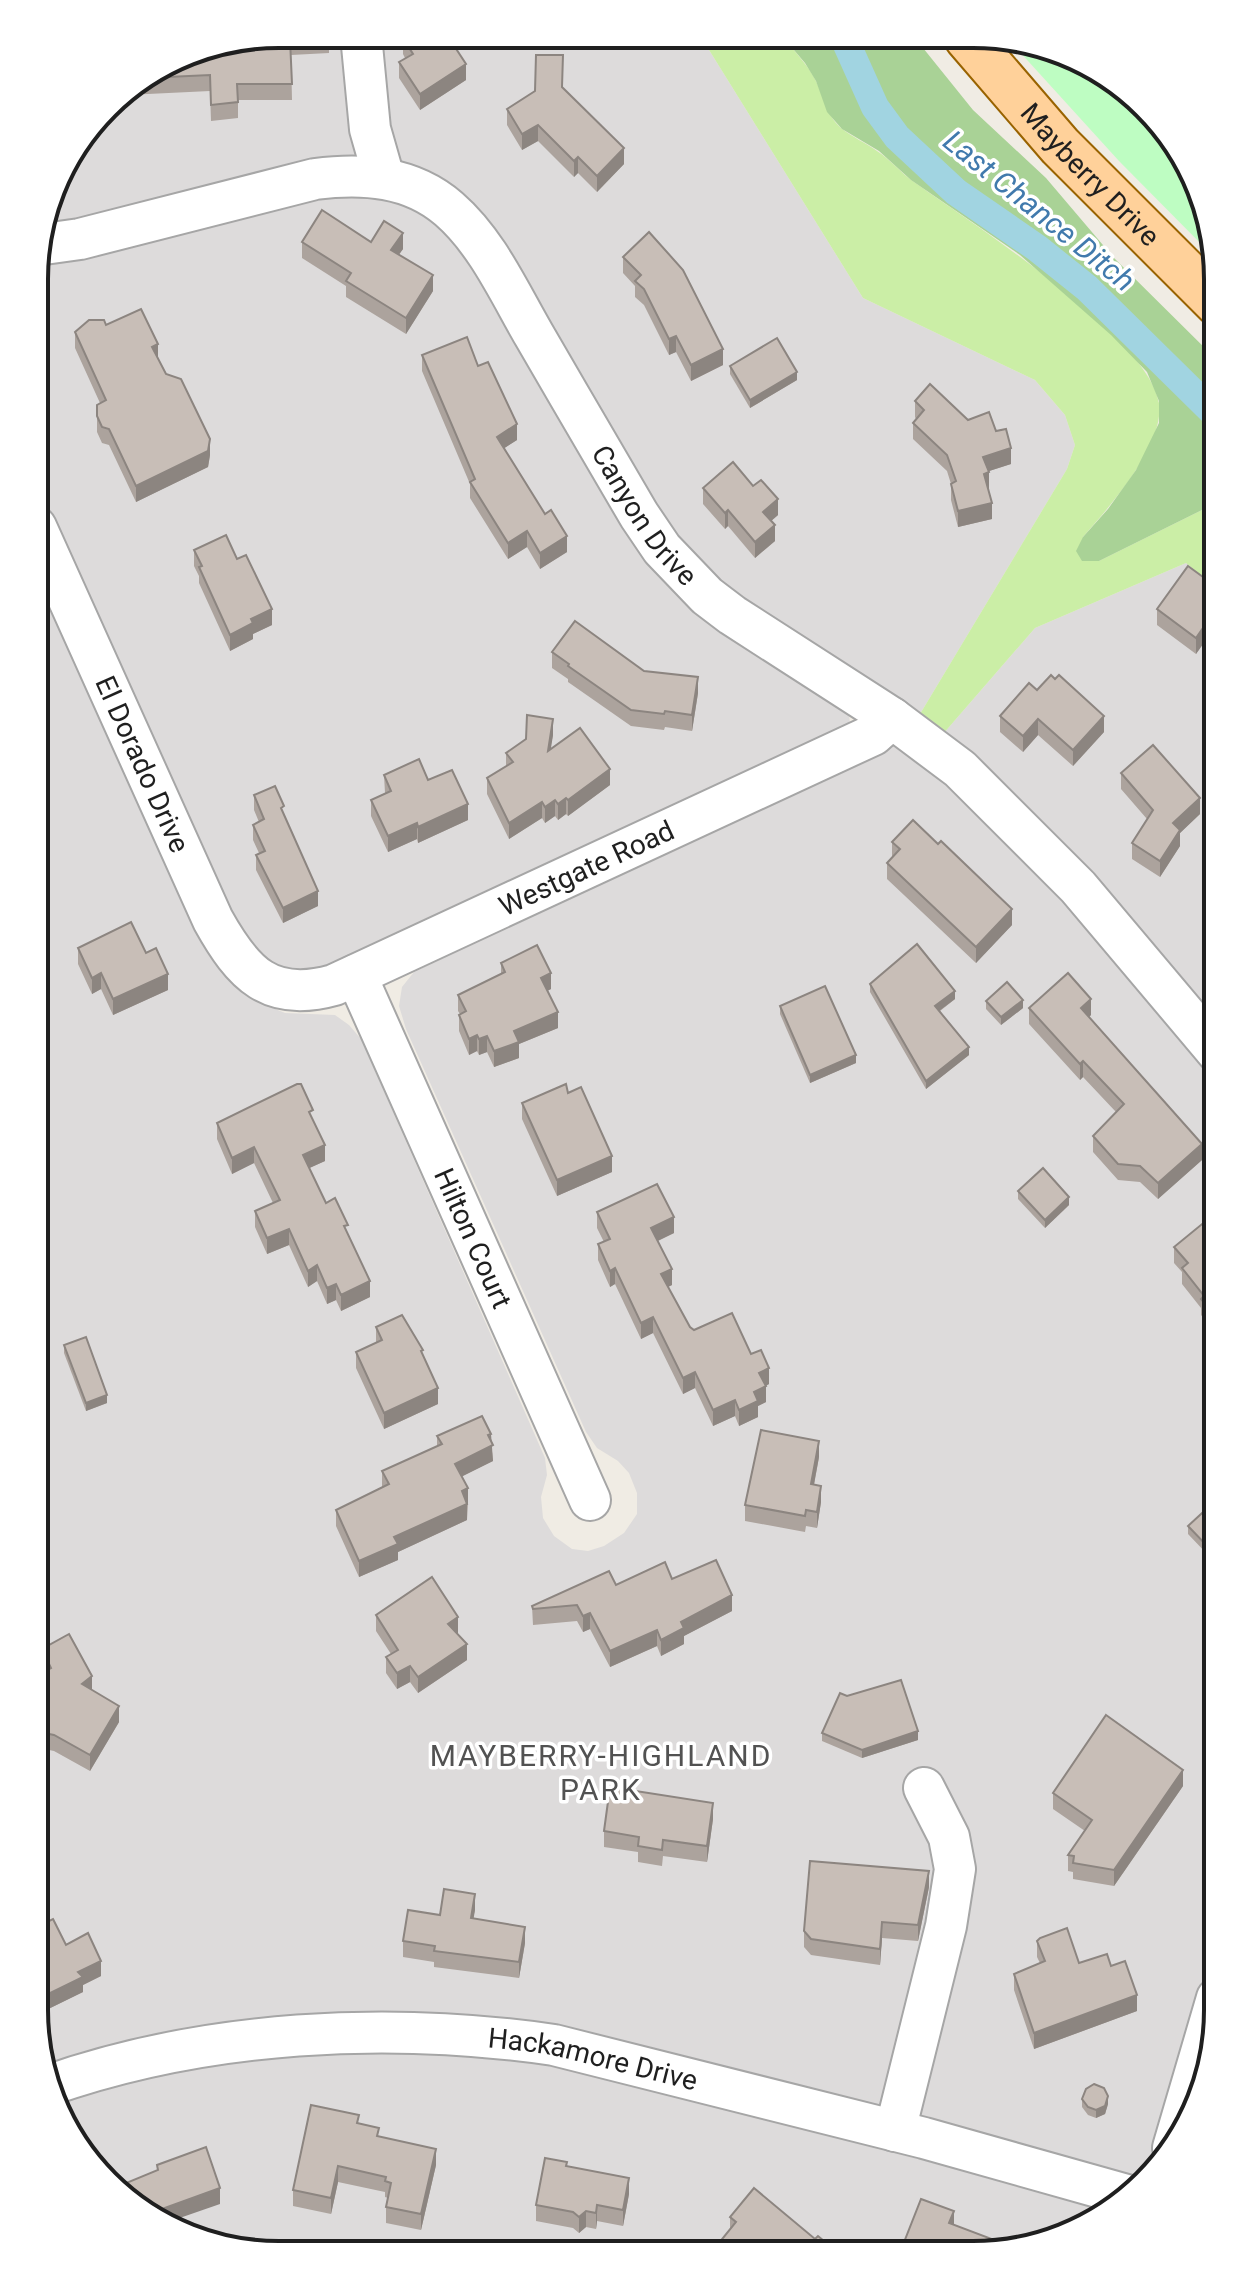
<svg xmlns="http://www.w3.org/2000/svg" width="1252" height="2289" font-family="Roboto,sans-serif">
  <rect width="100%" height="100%" fill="#f0ece4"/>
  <!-- residential -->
  <g fill="#dddbdb">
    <path d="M279,34L701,37L863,298L1035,380L1065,415L1075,445L1067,469L920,714L748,604L702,568L670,533L503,253L376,157H338L41,230L59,170L117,95L186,52Z"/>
    <path d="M342,191L411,204L454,235L589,459L849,714L850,725L325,971H284L266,960L249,944L235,924L148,738L36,479V264Z"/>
    <path d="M1186,563L1218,589V1028L1083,865L1007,790L943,734L1035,628Z"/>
    <path d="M36,565L236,978L261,1003L285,1013L335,1015L349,1025L361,1039L545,1458L547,1475L541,1497L543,1518L554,1536L572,1549L588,1551L604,1546L624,1533L637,1514V1493L629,1473L618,1461L597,1448L586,1432L406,1029L399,1006L402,987L414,972L894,742L944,781L1109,947L1218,1079L1217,1936L1161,2137L1146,2170L1133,2175H1119L637,2047L218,2027L137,2039L82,2053L43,2066L34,2010Z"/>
    <path d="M320,2051L455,2053L540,2063L675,2093L1110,2211L1052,2242L973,2255L247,2253L130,2204L76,2146L53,2100L224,2060Z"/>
  </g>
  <!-- grass -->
  <path fill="#cbeea6" d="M701,37H783C794,51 808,65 816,81C824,98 826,114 841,128C852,137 866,143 877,151C891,160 901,173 914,182C970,222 1149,337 1159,403C1165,445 1109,507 1083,537L1099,561L1202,510L1218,506V589L1186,563L1035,628L943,734L920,714L1067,469L1075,445L1065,415L1035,380L863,298Z"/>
  <!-- forest -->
  <path fill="#a9d296" d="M783,37L915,38L973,110L1046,178L1114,258L1218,361V506L1202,510L1099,561H1082L1076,551L1083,537L1108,509L1136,470L1159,423V401L1147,372L1111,335L1020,255L911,180L879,151L842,129L827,112L816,81L805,63Z"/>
  <!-- park -->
  <path fill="#befdc2" d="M1008,39H1020L1134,95L1205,200L1214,257L1119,161Z"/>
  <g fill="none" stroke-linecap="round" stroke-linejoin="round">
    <!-- canal -->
    <path stroke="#a1d4e1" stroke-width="28" d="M844,38L875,107L897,137L956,192L1037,248L1087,288L1218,417"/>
    <defs>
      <g id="minor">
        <path d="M361,35L370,129L384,178"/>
        <path id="s1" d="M37,245L80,239L315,179C363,173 411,176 449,209C487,242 509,292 534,335C569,395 604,456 639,515L662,549L707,596L732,615L892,718L960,769L1078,887L1218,1053"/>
        <path id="s2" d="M36,527L213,920C243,974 270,1003 334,985L873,735L892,718"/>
        <path id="s3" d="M356,975L590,1500"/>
        <path id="s4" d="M47,2086C206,2030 388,2021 554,2045L924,2138L1130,2196"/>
        <path d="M895,2131L946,1926L955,1869L949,1837L924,1788"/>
        <path d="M1173,2148L1217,1998"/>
      </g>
      <g id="major">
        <path id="s5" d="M967,38L1060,146L1218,304"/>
      </g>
    </defs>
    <!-- minor casing -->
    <use href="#minor" stroke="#a6a6a6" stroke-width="44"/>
    <!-- major casing -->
    <use href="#major" stroke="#996300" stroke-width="48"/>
    <!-- minor -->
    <use href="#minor" stroke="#fff" stroke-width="40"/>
    <!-- major -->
    <use href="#major" stroke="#ffd19a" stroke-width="44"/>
  </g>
  <!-- wall -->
  <g fill="#aca39d">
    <path d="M279,34H329V53L291,55L292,100H238V118L211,121L210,91L127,95V98H115L117,95L186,52Z"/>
    <path d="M403,38L466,80L420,110L399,78V62L405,58L403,54Z"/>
    <path d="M563,88L624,164L597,192L578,173L574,177L538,141L522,150L507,125V109Z"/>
    <path d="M649,232L723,365L691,381L676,352L669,355L644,305L635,297V286L623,273V257Z"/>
    <path d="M302,242H371L403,249L399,254L433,291L406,334L346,297V286L302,258Z"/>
    <path d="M106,325L158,358L210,455L208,467L136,502L109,445L102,443L97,432V405L100,403L75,348V332Z"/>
    <path d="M422,355L478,366L517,440L504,448L567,552L540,569L527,547L508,559L470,498V484L422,371Z"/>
    <path d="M730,366L797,380L750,408L730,374Z"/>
    <path d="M915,401L996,431L1011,464L989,471V488H988L992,519L958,527L951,500V484L947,471L913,439V423L916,419L915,417Z"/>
    <path d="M753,486L778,515L771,521L775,541L755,558L728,526L725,529L703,504V488Z"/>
    <path d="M194,550L237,559L272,625L253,634V639L230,651L199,583V576L194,566Z"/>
    <path d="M1218,588V655L1203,644L1196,654L1157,625V609Z"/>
    <path d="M552,652L644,671L698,693L692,731L665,727L664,730L631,726L568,682V679L552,668Z"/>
    <path d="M1037,690L1104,732L1073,766L1038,735L1023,752L1000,732V716Z"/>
    <path d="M553,735L550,749L610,785L568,816L566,814L558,820L555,816L545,823L542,818L509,839L487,794V778L506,766V753Z"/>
    <path d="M1121,773L1200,814L1180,833V846L1160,877L1132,859V843L1147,819L1121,789Z"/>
    <path d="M384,775L428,780L468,820L418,843L417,839L388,852L371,816V800L385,793Z"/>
    <path d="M254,795L284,814L318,906L283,923L256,870V855L259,853L253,840V825L259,822L254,810Z"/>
    <path d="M892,842L1012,925L976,963L887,879V863L892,857Z"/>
    <path d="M78,948L168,990L113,1015L101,989L92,994L78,964Z"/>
    <path d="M501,963L551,989L547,991L558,1028L519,1044V1058L494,1067L487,1052L479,1055L477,1051L469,1055L459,1031V1015L460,1014L458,1011V995L501,974Z"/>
    <path d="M870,984L955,999L940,1011L969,1055L926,1089L870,992Z"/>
    <path d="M986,1001L1023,1008L1001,1025L986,1009Z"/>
    <path d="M780,1006L856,1063L810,1083L780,1014Z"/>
    <path d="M1029,1008L1091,1015L1089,1017L1202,1160L1158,1199L1140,1182L1118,1180L1093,1152V1136L1116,1112L1083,1077L1080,1080L1029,1024Z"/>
    <path d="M568,1093L612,1172L557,1196L522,1119V1103Z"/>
    <path d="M313,1121L325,1161L309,1168L326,1203L348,1234L370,1297L341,1311L336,1300L327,1304L317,1281L308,1287L289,1245L267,1254L255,1227V1211L273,1203L254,1163L232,1174L217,1139V1123Z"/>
    <path d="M1018,1191L1069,1205L1045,1228L1018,1199Z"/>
    <path d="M1218,1211V1332L1216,1333L1201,1315V1308L1182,1284V1272L1174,1263V1247Z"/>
    <path d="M597,1212L674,1233L658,1241L672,1285L668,1287L690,1327L694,1330L751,1354L769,1384L766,1386V1402L758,1406V1417L739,1426L735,1416L713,1426L695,1388L683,1394L653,1333L641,1339L615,1284L610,1287L598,1260V1244L604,1242L597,1228Z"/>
    <path d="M376,1327L423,1356L438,1404L384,1429L356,1368V1352L376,1343Z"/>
    <path d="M64,1345L107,1403L86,1411L64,1353Z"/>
    <path d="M437,1436L491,1442L493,1461L462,1476L468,1504L467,1520L398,1552V1560L359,1577L336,1526V1510L382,1488V1471L437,1446Z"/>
    <path d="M819,1457L814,1485L821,1502L817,1528L806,1526L805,1532L745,1521V1505Z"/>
    <path d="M1218,1508V1553L1214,1552L1209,1556L1188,1534V1526Z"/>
    <path d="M672,1579L732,1611L684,1636V1644L661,1656L657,1646L610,1667L590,1629L583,1632L577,1621L533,1625L532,1606L616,1585Z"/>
    <path d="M376,1615L458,1633H457L467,1660L418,1693L410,1682L397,1689L386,1673V1657L391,1654L376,1631Z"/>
    <path d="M42,1649L92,1690L119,1722L90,1771L54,1751L34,1747V1677L45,1671L42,1665Z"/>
    <path d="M822,1733L918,1740L862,1758L822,1741Z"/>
    <path d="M1183,1786L1114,1886L1073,1879V1872L1068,1871V1855L1085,1831L1053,1809V1793Z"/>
    <path d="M713,1819L707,1862L663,1856L662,1866L638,1862V1852L604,1847V1831Z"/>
    <path d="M929,1887L918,1941L882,1938L880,1965L811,1955L804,1947V1931Z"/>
    <path d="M475,1910L473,1918L525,1943L519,1978L434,1967V1962L403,1957V1941L440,1915Z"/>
    <path d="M34,1926L35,1928L66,1945L101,1976L83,1985V1992L36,2015L34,2010Z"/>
    <path d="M1037,1941L1079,1963L1137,2011L1034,2049L1014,1990V1974L1040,1963L1037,1957Z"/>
    <path d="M1082,2099L1108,2104L1105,2114L1096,2118L1088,2115L1082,2107Z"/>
    <path d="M359,2124L379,2137L436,2165L421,2230L386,2223V2207L388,2198L385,2197V2192L338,2182L331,2214L293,2206V2190Z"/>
    <path d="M567,2167L629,2194L623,2226L597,2221L596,2229L586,2227L579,2233L573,2228L536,2221V2205Z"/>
    <path d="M730,2217L815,2239L841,2255L710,2254L730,2230Z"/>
  </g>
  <!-- shaded-wall -->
  <g fill="#8c8580">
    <path d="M466,64V80L420,110V94Z"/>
    <path d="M538,125V141L522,150V134Z"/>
    <path d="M624,148V164L597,192V176Z"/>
    <path d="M578,157V173L574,177V161Z"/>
    <path d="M403,233V249L391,266V250Z"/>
    <path d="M433,275V291L406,334V318Z"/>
    <path d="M676,336V352L669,355V339Z"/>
    <path d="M158,344V360L152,347Z"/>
    <path d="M723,349V365L691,381V365Z"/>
    <path d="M797,372V380L750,408V400Z"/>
    <path d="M517,424V440L497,453V437Z"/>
    <path d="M210,439V455L208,467L136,502V486Z"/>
    <path d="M1011,448V464L983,473V457Z"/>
    <path d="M989,472V488L984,490V474Z"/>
    <path d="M778,499V515L763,528V512Z"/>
    <path d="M992,503V519L958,527V511Z"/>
    <path d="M728,510V526L725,529V513Z"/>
    <path d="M775,525V541L755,558V542Z"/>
    <path d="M527,531V547L508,559V543Z"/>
    <path d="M567,536V552L540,569V553Z"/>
    <path d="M272,609V625L253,634V639L230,651V635L251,619Z"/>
    <path d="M1203,628V644L1196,654V638Z"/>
    <path d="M698,677V693L692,731V715Z"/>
    <path d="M1104,716V732L1073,766V750Z"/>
    <path d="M553,719V735L548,767V751Z"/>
    <path d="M1038,719V735L1023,752V736Z"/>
    <path d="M39,748V764L35,766V750Z"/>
    <path d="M610,769V785L568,816V800Z"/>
    <path d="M566,798V814L558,820V804Z"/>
    <path d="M1200,798V814L1180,833V846L1160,877V861L1173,823Z"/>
    <path d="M555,800V816L545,823V807Z"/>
    <path d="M542,802V818L509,839V823Z"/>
    <path d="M468,804V820L418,843V827Z"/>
    <path d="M417,823V839L388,852V836Z"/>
    <path d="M318,891V906L283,923V908Z"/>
    <path d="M1012,909V925L976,963V947Z"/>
    <path d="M101,973V989L92,994V978Z"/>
    <path d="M551,973V989L541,994V978Z"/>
    <path d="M168,974V990L113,1015V999Z"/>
    <path d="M955,991V999L935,1014V1006Z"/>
    <path d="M1091,999V1015L1081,1024V1008Z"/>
    <path d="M1023,1000V1008L1001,1025V1017Z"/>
    <path d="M558,1012V1028L519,1044V1058L494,1067V1051L514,1031Z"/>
    <path d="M477,1035V1051L469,1055V1039Z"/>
    <path d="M487,1036V1052L479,1055V1039Z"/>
    <path d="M969,1047V1055L926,1089V1081Z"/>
    <path d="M856,1055V1063L810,1083V1075Z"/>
    <path d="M1083,1061V1077L1080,1080V1064Z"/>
    <path d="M1202,1144V1160L1158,1199V1183Z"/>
    <path d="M325,1145V1161L303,1171V1155Z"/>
    <path d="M254,1147V1163L232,1174V1158Z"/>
    <path d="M612,1156V1172L557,1196V1180Z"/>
    <path d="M1069,1197V1205L1045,1228V1220Z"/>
    <path d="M674,1217V1233L651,1244V1228Z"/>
    <path d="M289,1229V1245L267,1254V1238Z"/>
    <path d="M317,1265V1281L308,1287V1271Z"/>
    <path d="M615,1268V1284L610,1287V1271Z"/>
    <path d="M672,1269V1285L661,1290V1274Z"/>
    <path d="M370,1281V1297L341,1311V1295Z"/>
    <path d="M336,1284V1300L327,1304V1288Z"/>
    <path d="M653,1317V1333L641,1339V1323Z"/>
    <path d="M769,1368V1384L759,1389V1373Z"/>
    <path d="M695,1372V1388L683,1394V1378Z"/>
    <path d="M766,1386V1402L758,1406V1417L739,1426V1410L754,1392Z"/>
    <path d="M438,1388V1404L384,1429V1413Z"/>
    <path d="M107,1395V1403L86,1411V1403Z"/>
    <path d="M735,1400V1416L713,1426V1410Z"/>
    <path d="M491,1434L493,1461L455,1480V1464Z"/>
    <path d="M819,1441V1457L811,1500V1484Z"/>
    <path d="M821,1486V1502L817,1528V1512Z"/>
    <path d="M468,1488V1504L465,1506L467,1504V1520L398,1552V1560L359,1577V1561Z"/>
    <path d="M1214,1544V1552L1209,1556V1548Z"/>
    <path d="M732,1595V1611L684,1636V1644L661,1656V1640L681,1622Z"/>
    <path d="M590,1613V1629L583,1632V1616Z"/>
    <path d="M458,1617V1633L448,1640V1624Z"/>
    <path d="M657,1630V1646L610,1667V1651Z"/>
    <path d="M467,1644V1660L418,1693V1677Z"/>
    <path d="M410,1666V1682L397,1689V1673Z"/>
    <path d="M92,1676V1692L82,1684Z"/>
    <path d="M119,1706V1722L90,1771V1755Z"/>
    <path d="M918,1731V1740L862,1758V1750Z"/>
    <path d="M1183,1770V1786L1114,1886V1870Z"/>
    <path d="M713,1803V1819L707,1862V1846Z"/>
    <path d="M929,1871V1887L918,1941V1925Z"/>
    <path d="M475,1894V1910L471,1934V1918Z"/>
    <path d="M882,1922V1938L880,1965V1949Z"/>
    <path d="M525,1927V1943L519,1978V1962Z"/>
    <path d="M101,1961V1976L83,1985V1992L36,2015V2000L78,1972Z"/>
    <path d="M1137,1995V2011L1034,2049V2033Z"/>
    <path d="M1108,2096V2104L1105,2114L1096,2118V2110Z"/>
    <path d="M436,2149V2165L421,2230V2214Z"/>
    <path d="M338,2166V2182L331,2214V2198Z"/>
    <path d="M629,2178V2194L623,2226V2210Z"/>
    <path d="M220,2188V2204L171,2221L151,2213Z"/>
    <path d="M597,2205V2221L596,2229V2213Z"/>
    <path d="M586,2211V2227L579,2233V2217Z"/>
    <path d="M954,2211V2227L949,2223Z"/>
    <path d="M763,2244V2254H754Z"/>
  </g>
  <!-- building -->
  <g fill="#c8beb7" stroke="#8c8580" stroke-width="2">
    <path d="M279,34H329V37L290,39L292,84H237L238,102L211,105L210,75L145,78L186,52Z"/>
    <path d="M408,35H447L466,64L420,94L399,62L413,54L403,38Z"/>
    <path d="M536,55H563L562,87L624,148L597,176L578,157L574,161L538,125L522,134L507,109L535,91Z"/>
    <path d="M322,210L371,242L384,221L403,233L391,250L433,275L406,318L346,281L351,273L302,242Z"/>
    <path d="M649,232L683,270L723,349L691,365L676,336L669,339L644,289L635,281L641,275L623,257Z"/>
    <path d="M141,309L158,344L152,347L166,374L181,379L210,439L208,451L136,486L109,429L102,427L97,416V405L106,400L75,332L89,320H104L106,325Z"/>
    <path d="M467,337L478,366L488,362L517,424L497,437L545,514L551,510L567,536L540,553L527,531L508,543L470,482L475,479L422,355Z"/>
    <path d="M777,338L797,372L750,400L730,366Z"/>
    <path d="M930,384L968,420L989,412L996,431L1006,429L1011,448L983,457L989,472L984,474L992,503L958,511L951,484L956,481L947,455L913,423L924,410L915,401Z"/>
    <path d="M733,462L753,486L761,480L778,499L763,512L775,525L755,542L728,510L725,513L703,488Z"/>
    <path d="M226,535L237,559L246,555L272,609L251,619L253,623L230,635L199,567L202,566L194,550Z"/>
    <path d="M1188,566L1218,588V639L1203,628L1196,638L1157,609Z"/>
    <path d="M575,621L644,671L698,677L692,715L665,711L664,714L631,710L568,666L569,664L552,652Z"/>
    <path d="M1051,675L1055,679L1059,675L1104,716L1073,750L1038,719L1023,736L1000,716L1029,683L1037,690Z"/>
    <path d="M527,715L553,719L548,751L580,728L610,769L568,800L566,798L558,804L555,800L545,807L542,802L509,823L487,778L513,762L506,753L526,739Z"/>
    <path d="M1153,745L1200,798L1173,823L1180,830L1160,861L1132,843L1153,810L1121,773Z"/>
    <path d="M419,759L428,780L452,770L468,804L418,827L417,823L388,836L371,800L391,791L384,775Z"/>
    <path d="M275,786L284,806L281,808L318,891L283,908L256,855L265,851L253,825L264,819L254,795Z"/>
    <path d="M913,820L938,844L941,841L1012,909L976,947L887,863L900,849L892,842Z"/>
    <path d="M131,922L146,953L156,948L168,974L113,999L101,973L92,978L78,948Z"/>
    <path d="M917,944L955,991L935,1006L969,1047L926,1081L870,984Z"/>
    <path d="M537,945L551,973L541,978L558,1012L514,1031L519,1042L494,1051L487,1036L479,1039L477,1035L469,1039L459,1015L466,1011L458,995L505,972L501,963Z"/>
    <path d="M1068,973L1091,999L1081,1008L1202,1144L1158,1183L1140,1166L1118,1164L1093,1136L1124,1104L1083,1061L1080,1064L1029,1008Z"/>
    <path d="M1007,982L1023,1000L1001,1017L986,1001Z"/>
    <path d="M825,986L856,1055L810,1075L780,1006Z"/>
    <path d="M297,1084H301L313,1110L309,1112L325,1145L303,1155L326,1203L335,1198L348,1225L344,1226L370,1281L341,1295L336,1284L327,1288L317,1265L308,1271L289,1229L267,1238L255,1211L280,1200L254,1147L232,1158L217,1123Z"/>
    <path d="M566,1084L568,1093L581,1087L612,1156L557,1180L522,1103Z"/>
    <path d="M1043,1168L1069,1197L1045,1220L1018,1191Z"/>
    <path d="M657,1184L674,1217L651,1228L672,1269L661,1274L690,1327L694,1330L732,1313L751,1354L761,1350L769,1368L759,1373L766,1386L754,1392L758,1401L739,1410L735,1400L713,1410L695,1372L683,1378L653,1317L641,1323L615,1268L610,1271L598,1244L610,1239L597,1212Z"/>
    <path d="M1218,1211V1316L1216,1317L1201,1299L1204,1296L1182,1268L1188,1263L1174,1247Z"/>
    <path d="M402,1315L423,1350L421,1351L438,1388L384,1413L356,1352L382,1340L376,1327Z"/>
    <path d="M86,1337L107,1395L86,1403L64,1345Z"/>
    <path d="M482,1416L491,1434L488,1435L493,1445L455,1464L468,1488L462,1491L467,1504L394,1537L398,1544L359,1561L336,1510L389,1484L382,1471L442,1444L437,1436Z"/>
    <path d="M761,1430L819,1441L811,1484L821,1486L817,1512L806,1510L805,1516L745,1505Z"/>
    <path d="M1213,1503L1218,1508V1545L1214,1544L1209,1548L1188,1526Z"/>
    <path d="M716,1560L732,1595L681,1622L684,1628L661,1640L657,1630L610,1651L590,1613L583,1616L577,1605L533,1609L532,1606L609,1571L616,1585L665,1562L672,1579Z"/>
    <path d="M432,1577L458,1617L448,1624L467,1644L418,1677L410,1666L397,1673L386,1657L398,1650L376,1615Z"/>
    <path d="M69,1634L92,1676L82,1684L119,1706L90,1755L54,1735L34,1731V1677L51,1668L42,1649Z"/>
    <path d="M901,1680L918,1731L862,1750L822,1733L840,1693L847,1696Z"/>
    <path d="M1106,1715L1183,1770L1114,1870L1073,1863L1074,1856L1068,1855L1092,1820L1053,1793Z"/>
    <path d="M610,1787L713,1803L707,1846L663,1840L662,1850L638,1846L639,1837L604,1831Z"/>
    <path d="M810,1861L929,1871L918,1925L882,1922L880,1949L811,1939L804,1931Z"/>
    <path d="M444,1889L475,1894L471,1918L525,1927L519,1962L434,1951L435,1946L403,1941L408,1910L440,1915Z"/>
    <path d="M53,1919L66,1945L88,1933L101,1961L78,1972L83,1977L36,2000L34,1996V1926L35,1928Z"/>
    <path d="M1067,1928L1079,1963L1107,1954L1111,1966L1125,1961L1137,1995L1034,2033L1014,1974L1045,1961L1037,1941L1040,1938Z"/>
    <path d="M1094,2084L1104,2088L1108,2096L1105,2106L1096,2110L1088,2107L1082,2099L1086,2089Z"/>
    <path d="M311,2105L359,2115L357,2123L379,2128L377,2136L436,2149L421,2214L386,2207L391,2183L385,2181L386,2177L338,2166L331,2198L293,2190Z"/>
    <path d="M206,2147L220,2188L151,2213L130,2204L114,2188L158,2170L157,2165Z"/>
    <path d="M545,2158L567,2162L566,2166L629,2178L623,2210L597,2205L596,2213L586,2211L579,2217L573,2212L536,2205Z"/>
    <path d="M754,2188L815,2239L818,2236L841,2255L775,2254L763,2244L754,2254H710L736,2222L730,2217Z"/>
    <path d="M921,2199L954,2211L949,2223L997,2241L993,2251L994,2252L973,2255H899Z"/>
  </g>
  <g text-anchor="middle" stroke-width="7" stroke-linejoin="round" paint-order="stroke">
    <!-- street labels -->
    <g font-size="28" fill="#1f1f1f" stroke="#fff">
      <text dy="10" stroke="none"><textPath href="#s5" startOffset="184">Mayberry Drive</textPath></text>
      <text dy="10" stroke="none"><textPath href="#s1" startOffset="792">Canyon Drive</textPath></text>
      <text dy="10" stroke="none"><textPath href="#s2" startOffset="260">El Dorado Drive</textPath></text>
      <text dy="10" stroke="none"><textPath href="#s2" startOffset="862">Westgate Road</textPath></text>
      <text dy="10" stroke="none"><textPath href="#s3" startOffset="288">Hilton Court</textPath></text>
      <text dy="10" stroke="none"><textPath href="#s4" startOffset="554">Hackamore Drive</textPath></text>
    </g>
    <!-- water labels -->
    <g font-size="30" font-style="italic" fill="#417aad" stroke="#fff">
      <text transform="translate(1039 211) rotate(39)" y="10">Last Chance Ditch</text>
    </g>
    <!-- neighbourhood labels -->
    <g font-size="30" letter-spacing="2" fill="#525252" stroke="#fff">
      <text x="601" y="1766">MAYBERRY-HIGHLAND<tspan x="601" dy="34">PARK</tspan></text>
    </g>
  </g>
  <!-- crop -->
  <path d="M0 0H1252V2289H0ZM279 48H973A231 231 0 0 1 1204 279V2010A231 231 0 0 1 973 2241H279A231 231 0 0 1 48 2010V279A231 231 0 0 1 279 48Z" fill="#fff" fill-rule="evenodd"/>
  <path fill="none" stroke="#1f1f1f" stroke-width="4" d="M279 48H973A231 231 0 0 1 1204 279V2010A231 231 0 0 1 973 2241H279A231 231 0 0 1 48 2010V279A231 231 0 0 1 279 48Z"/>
</svg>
